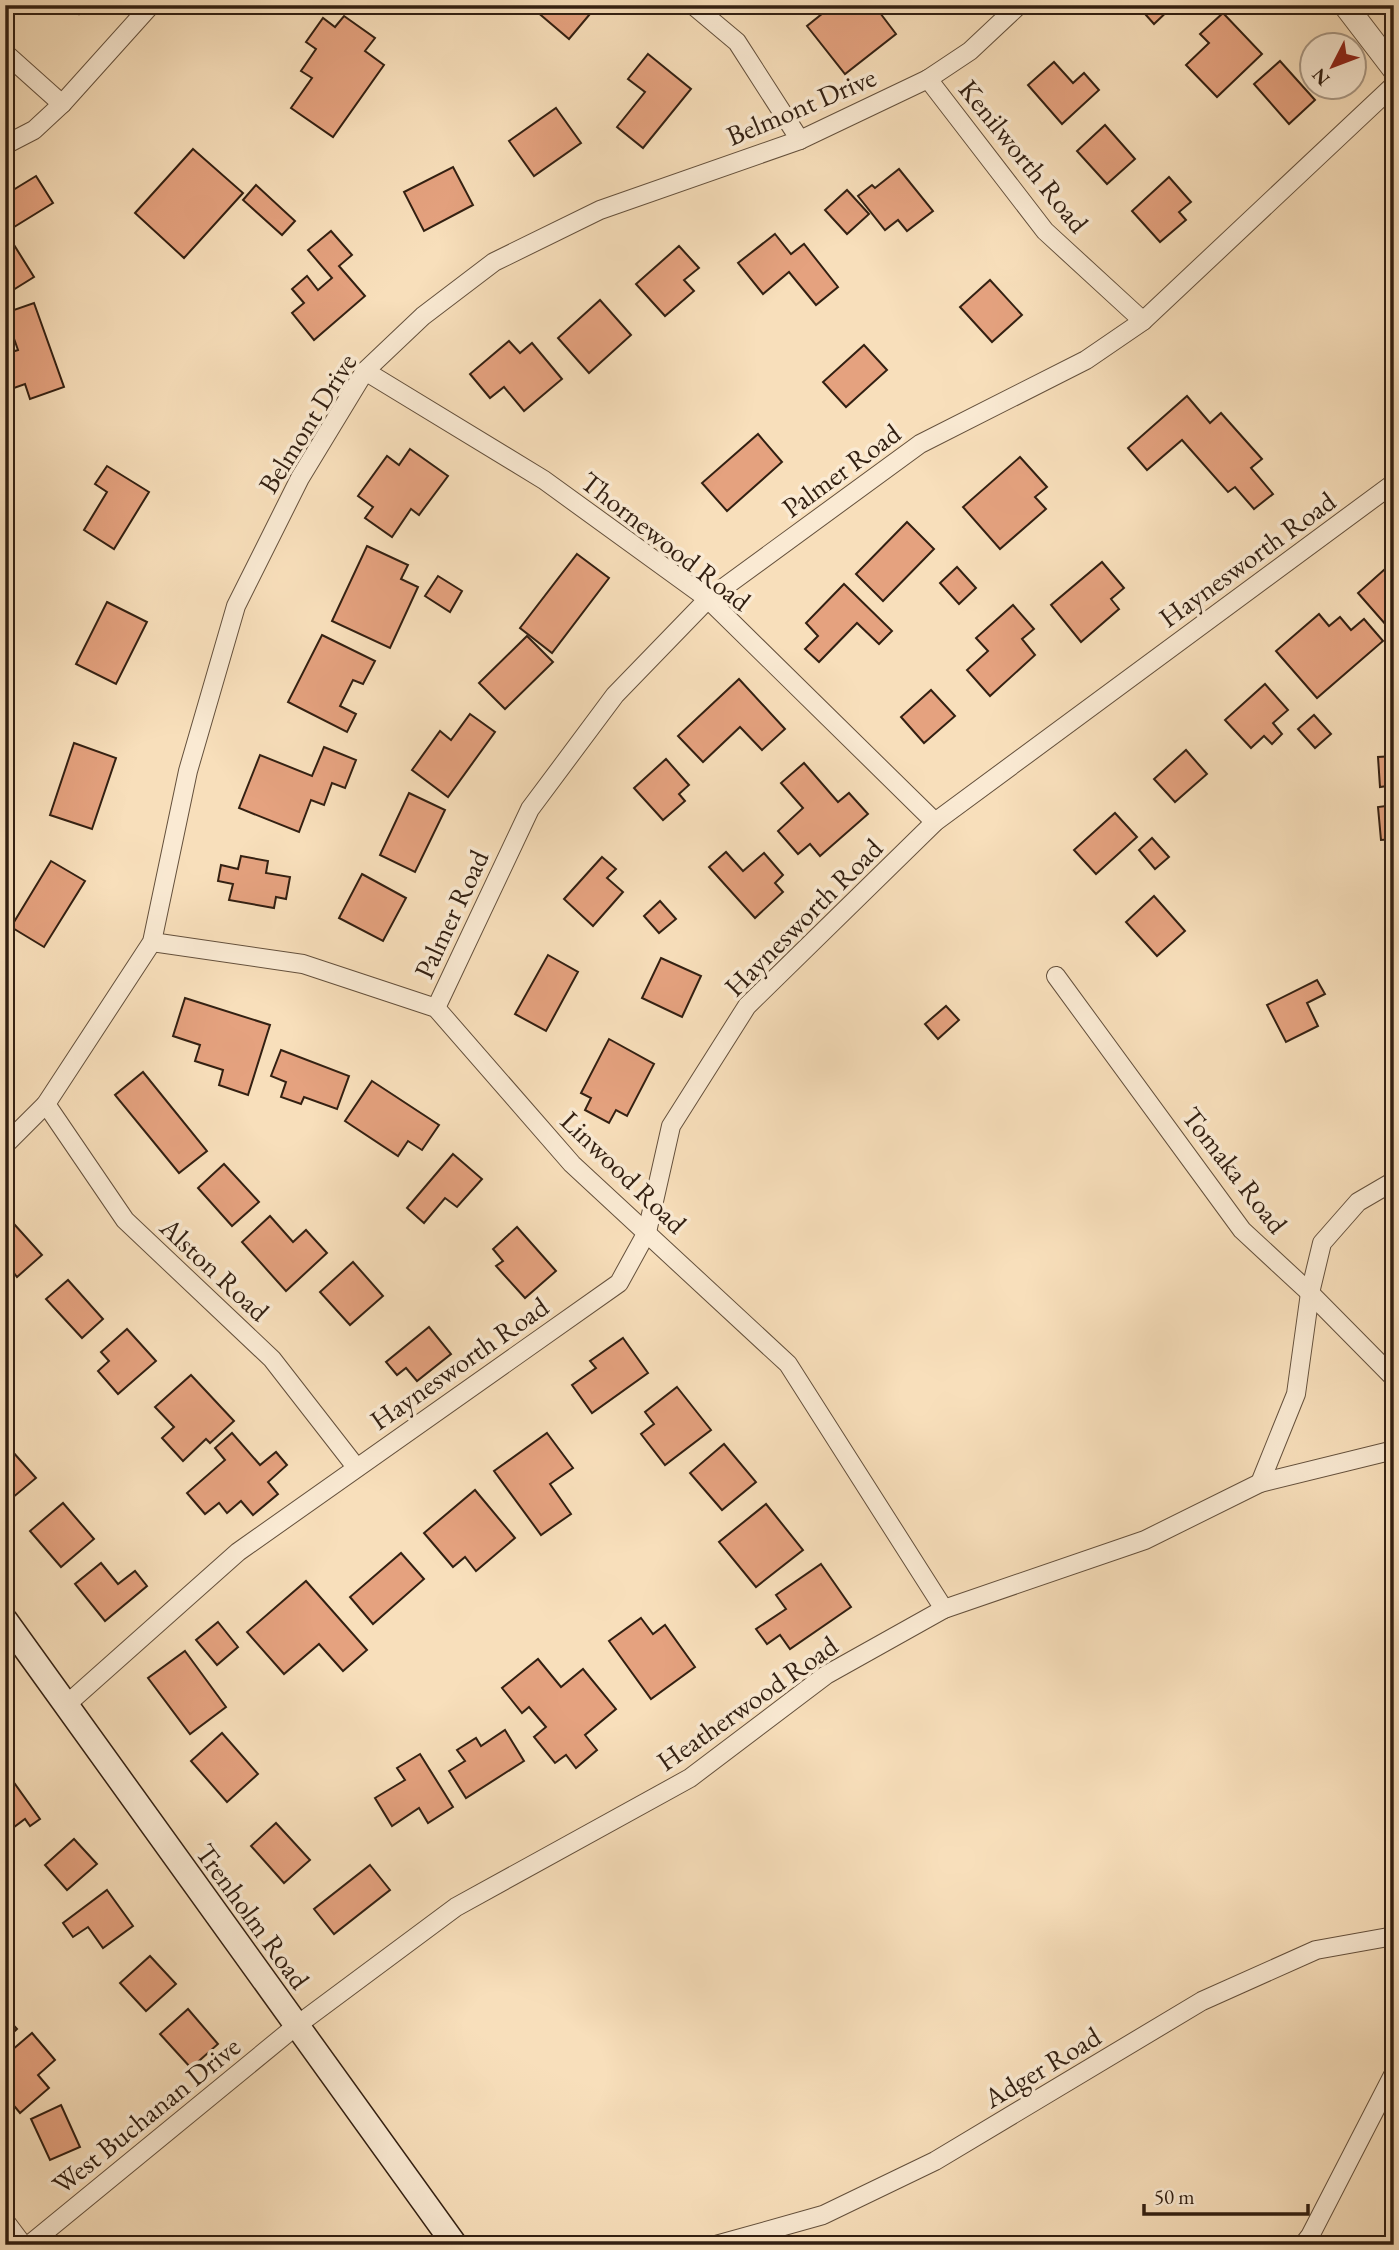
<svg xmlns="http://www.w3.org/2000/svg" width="1399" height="2250" font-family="'EB Garamond',serif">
  <rect width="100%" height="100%" fill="#f8dfbb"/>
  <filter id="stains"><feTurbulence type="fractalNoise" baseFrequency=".00286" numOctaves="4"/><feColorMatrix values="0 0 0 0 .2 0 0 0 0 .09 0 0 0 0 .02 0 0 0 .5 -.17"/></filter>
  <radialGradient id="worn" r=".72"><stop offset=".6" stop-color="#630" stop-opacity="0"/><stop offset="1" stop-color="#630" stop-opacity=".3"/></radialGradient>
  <!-- building -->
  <g fill="#e5a27f" stroke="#332012" stroke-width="2">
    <path d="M70,5H88L79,14Z"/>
    <path d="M529,5H592L595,8L569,39Z"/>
    <path d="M833,5H874L896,34L845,74L807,26Z"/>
    <path d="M1137,5H1174L1154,24Z"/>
    <path d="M1223,13L1262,54L1217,97L1186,65L1209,43L1200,34Z"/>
    <path d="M344,16L375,38L365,51L384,65L333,137L291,108L312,78L301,71L316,49L306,42L323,18L335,27Z"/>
    <path d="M648,54L691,89L643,148L617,127L645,92L628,79Z"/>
    <path d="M1280,61L1315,100L1289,124L1254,84Z"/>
    <path d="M1054,62L1073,83L1084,73L1099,90L1062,124L1028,85Z"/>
    <path d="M556,108L581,143L534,176L509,141Z"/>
    <path d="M1105,125L1135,159L1107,184L1077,151Z"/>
    <path d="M193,149L243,193L184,258L135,213Z"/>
    <path d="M453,167L473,205L424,231L404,192Z"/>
    <path d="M899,169L933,211L907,231L898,220L885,230L858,196L872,185L875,188Z"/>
    <path d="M36,176L53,203L6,232L34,277L5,295V195Z"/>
    <path d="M1169,177L1191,202L1179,212L1186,220L1160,242L1132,211Z"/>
    <path d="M256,185L295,221L282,235L243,200Z"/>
    <path d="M847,190L869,214L847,234L825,210Z"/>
    <path d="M331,231L352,255L339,266L365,296L314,340L292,313L304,303L292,289L307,276L318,290L332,278L308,250Z"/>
    <path d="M775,234L791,254L804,244L838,287L816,305L789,272L763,294L738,263Z"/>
    <path d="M679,246L699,268L684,280L694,291L665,316L636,284Z"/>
    <path d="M990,280L1022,315L992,342L960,307Z"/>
    <path d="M600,300L631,335L589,373L558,338Z"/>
    <path d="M34,303L64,387L30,399L25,384L14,388L5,365V354L18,350L5,313Z"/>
    <path d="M509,341L520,353L532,343L562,379L524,411L504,387L490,398L470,374Z"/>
    <path d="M864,345L887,370L846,407L823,382Z"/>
    <path d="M1187,396L1210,423L1221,413L1262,459L1251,468L1273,494L1254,509L1235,487L1228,492L1182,440L1147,470L1128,448Z"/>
    <path d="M758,434L782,462L727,511L702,483Z"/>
    <path d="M410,449L448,476L419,515L411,509L392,537L365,518L373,507L358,496L387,456L399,465Z"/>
    <path d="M1020,457L1047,487L1035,497L1046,509L1000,549L963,507Z"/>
    <path d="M107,466L149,492L114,549L84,530L107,492L95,484Z"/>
    <path d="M907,522L934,549L883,601L856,574Z"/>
    <path d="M367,546L408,565L401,579L418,587L390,648L332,621Z"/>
    <path d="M577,554L609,578L552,653L520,628Z"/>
    <path d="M1394,561V634L1358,593Z"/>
    <path d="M1102,562L1124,588L1111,599L1119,609L1081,642L1051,605Z"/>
    <path d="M957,567L976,588L959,604L940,583Z"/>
    <path d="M438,576L462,591L450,612L425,596Z"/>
    <path d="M844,584L892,631L879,644L857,623L819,662L805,649L818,636L806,623Z"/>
    <path d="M107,602L147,622L116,684L76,664Z"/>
    <path d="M1013,605L1034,629L1022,639L1035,655L990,696L967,670L988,651L976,638Z"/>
    <path d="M1319,614L1329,626L1340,617L1351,630L1364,619L1383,641L1317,698L1276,651Z"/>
    <path d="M322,635L375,661L363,684L353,680L340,706L356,714L347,732L288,702Z"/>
    <path d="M527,636L553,662L505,709L479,683Z"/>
    <path d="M739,679L785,729L762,750L740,727L703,762L678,736Z"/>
    <path d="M1265,684L1288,710L1273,723L1282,734L1272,744L1264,736L1251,748L1225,720Z"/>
    <path d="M931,690L955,716L924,743L901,717Z"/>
    <path d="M470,714L495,732L448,797L412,770L440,731L451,740Z"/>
    <path d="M1314,715L1331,734L1315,748L1298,729Z"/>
    <path d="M74,743L116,758L92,829L50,815Z"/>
    <path d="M324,747L356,760L345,788L332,783L324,805L311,800L299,832L239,808L260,755L312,776Z"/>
    <path d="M1186,750L1207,774L1175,802L1154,779Z"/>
    <path d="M1394,756V785L1380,787L1378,757Z"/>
    <path d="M666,759L689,785L679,794L685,801L663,820L634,788Z"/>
    <path d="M804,763L838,802L849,793L868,814L820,856L810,844L798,854L778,831L803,808L781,783Z"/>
    <path d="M409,793L445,810L415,872L380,855Z"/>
    <path d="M1394,805V839L1381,840L1378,807Z"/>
    <path d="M1115,813L1137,837L1096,874L1074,850Z"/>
    <path d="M1152,838L1169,857L1155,869L1139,850Z"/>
    <path d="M726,852L743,871L764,853L783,875L775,883L783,892L755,918L709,867Z"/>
    <path d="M241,856L268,861L266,873L290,877L286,899L276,897L274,908L229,900L233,884L218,881L221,865L238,869Z"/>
    <path d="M602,857L616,869L607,878L623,892L593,926L564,899Z"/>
    <path d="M51,861L85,881L44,947L11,927Z"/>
    <path d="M362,874L406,898L383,941L339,918Z"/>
    <path d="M1154,896L1185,931L1157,956L1126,922Z"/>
    <path d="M660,901L676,919L659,933L644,916Z"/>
    <path d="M548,955L578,972L546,1031L515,1014Z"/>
    <path d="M661,958L701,976L682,1017L642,998Z"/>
    <path d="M1317,980L1325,994L1307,1003L1318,1026L1286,1042L1267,1005Z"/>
    <path d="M185,998L270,1025L248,1095L219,1085L223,1070L195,1061L200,1045L173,1036Z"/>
    <path d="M946,1006L959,1020L938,1039L925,1024Z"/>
    <path d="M609,1039L654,1064L627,1116L616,1110L609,1123L585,1110L591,1098L581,1093Z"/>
    <path d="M281,1050L349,1076L337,1109L304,1097L301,1104L281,1097L286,1082L271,1076Z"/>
    <path d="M143,1072L207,1151L179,1173L115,1095Z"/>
    <path d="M372,1081L439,1125L422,1150L408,1141L398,1156L345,1121Z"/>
    <path d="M453,1154L482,1179L457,1207L445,1198L424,1223L407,1208Z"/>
    <path d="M224,1164L259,1202L232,1226L198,1188Z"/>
    <path d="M5,1214L42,1255L17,1277L7,1264L5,1266Z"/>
    <path d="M270,1216L293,1242L306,1230L327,1253L286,1291L242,1242Z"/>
    <path d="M517,1227L556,1271L525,1298L496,1266L503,1261L493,1249Z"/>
    <path d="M353,1262L383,1296L350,1325L320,1292Z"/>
    <path d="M68,1280L103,1319L82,1338L46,1299Z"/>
    <path d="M429,1327L451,1354L417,1381L406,1368L397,1375L386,1362Z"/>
    <path d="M127,1329L156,1361L118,1394L98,1371L109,1361L101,1352Z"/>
    <path d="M623,1338L648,1373L592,1413L572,1385L596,1368L590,1361Z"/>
    <path d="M191,1375L234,1421L210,1443L206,1439L183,1461L162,1438L174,1427L155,1407Z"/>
    <path d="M677,1387L711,1430L665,1465L641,1434L654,1424L645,1412Z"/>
    <path d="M232,1433L260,1465L276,1452L287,1465L268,1482L278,1494L253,1515L241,1501L227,1513L219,1503L205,1514L187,1493L225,1460L215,1448Z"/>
    <path d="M547,1433L573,1468L550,1484L571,1514L541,1535L494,1471Z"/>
    <path d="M724,1444L756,1482L722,1510L690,1473Z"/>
    <path d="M12,1451L36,1478L11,1499L5,1493V1456Z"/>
    <path d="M475,1490L515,1538L476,1571L465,1557L453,1567L424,1533Z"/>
    <path d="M63,1503L94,1539L61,1567L30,1531Z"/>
    <path d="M766,1504L803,1550L756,1587L719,1542Z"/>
    <path d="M401,1553L424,1579L373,1624L350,1597Z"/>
    <path d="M101,1563L118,1584L135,1571L147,1586L105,1621L75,1584Z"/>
    <path d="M821,1564L851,1607L790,1649L780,1635L767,1644L756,1629L786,1609L776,1595Z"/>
    <path d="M306,1581L367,1650L343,1671L319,1644L284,1674L247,1632Z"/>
    <path d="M641,1618L653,1634L665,1625L695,1667L651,1699L609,1641Z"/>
    <path d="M218,1622L238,1647L217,1665L196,1640Z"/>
    <path d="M185,1651L226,1707L190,1734L148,1678Z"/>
    <path d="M538,1659L561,1687L583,1669L616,1709L585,1735L597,1750L576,1768L566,1755L555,1763L534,1737L546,1727L529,1707L522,1713L502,1688Z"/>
    <path d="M505,1730L524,1761L466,1798L449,1771L465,1761L457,1750L476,1738L481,1746Z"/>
    <path d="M222,1733L258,1774L227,1802L191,1761Z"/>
    <path d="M420,1754L453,1807L428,1823L419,1808L392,1826L375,1798L405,1780L397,1768Z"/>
    <path d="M5,1770L40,1819L30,1826L25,1819L6,1833Z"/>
    <path d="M276,1823L310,1860L284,1883L251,1846Z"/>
    <path d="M74,1839L97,1864L67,1890L45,1865Z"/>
    <path d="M370,1865L390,1890L334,1934L314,1909Z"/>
    <path d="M107,1890L133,1926L103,1948L88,1927L73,1937L63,1923Z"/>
    <path d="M150,1956L176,1984L146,2011L120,1983Z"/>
    <path d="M188,2009L218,2044L191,2068L160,2034Z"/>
    <path d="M5,2016L17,2029L5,2040Z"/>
    <path d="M32,2033L55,2060L38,2075L49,2088L20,2113L5,2095V2056Z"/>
    <path d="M61,2105L80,2147L50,2160L31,2119Z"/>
  </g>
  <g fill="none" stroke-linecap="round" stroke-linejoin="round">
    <defs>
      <g id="minor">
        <path d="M693,5L737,42L800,140"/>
        <path d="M5,53L62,104"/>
        <path d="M928,79L1045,231L1143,321"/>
        <path d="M5,145L34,130L62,104L151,5"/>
        <path d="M365,371L544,480L708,599L935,822"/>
        <path d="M152,942L303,964L436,1008L572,1164L788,1364L944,1609"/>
        <path d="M1056,976L1242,1230L1310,1293L1394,1378"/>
        <path d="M436,1008L530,809L615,695L708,599L920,444L1086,360L1143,321L1394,85"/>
        <path d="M46,1104L125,1220L272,1359L356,1467"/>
        <path d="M5,1145L46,1104L152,942L188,771L236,606L300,478L365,371L423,316L494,262L600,210L800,140L928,79L970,51L1019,5"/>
        <path d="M1260,1483L1296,1394L1310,1293L1322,1243L1358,1202L1394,1181"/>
        <path d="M66,1705L238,1552L619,1283L647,1232L671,1126L747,1006L935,822L1394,483"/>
        <path d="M5,2221L23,2245"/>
        <path d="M29,2245L296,2026L456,1907L690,1778L826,1675L944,1609L1145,1540L1260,1483L1394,1450"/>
        <path d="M716,2245L823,2215L935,2161L1202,2001L1316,1950L1394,1936"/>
        <path d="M1303,2245L1310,2236L1394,2073"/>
      </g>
      <path id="tertiary" d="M1345,5L1394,69"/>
      <path id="secondary" d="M5,1620L455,2245"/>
    </defs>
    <!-- minor casing -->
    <use href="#minor" stroke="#64503c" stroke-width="20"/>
    <!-- tertiary casing -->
    <use href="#tertiary" stroke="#64503c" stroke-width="25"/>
    <!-- secondary casing -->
    <use href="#secondary" stroke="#332012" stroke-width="27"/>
    <!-- minor -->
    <use href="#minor" stroke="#faead3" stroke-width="18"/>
    <!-- tertiary -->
    <use href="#tertiary" stroke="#faead3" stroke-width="23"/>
    <!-- secondary -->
    <use href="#secondary" stroke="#faead3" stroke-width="24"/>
  </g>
  <g text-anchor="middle" stroke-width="7" stroke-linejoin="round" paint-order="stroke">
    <!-- street labels -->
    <g font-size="28" fill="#332012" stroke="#faead3">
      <text transform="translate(801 106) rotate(-23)" y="10">Belmont Drive</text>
      <text transform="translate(1024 156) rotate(51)" y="10">Kenilworth Road</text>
      <text transform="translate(307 423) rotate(-58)" y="10">Belmont Drive</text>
      <text transform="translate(841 470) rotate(-36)" y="10">Palmer Road</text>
      <text transform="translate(666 541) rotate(38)" y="10">Thornewood Road</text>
      <text transform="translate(1247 559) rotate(-36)" y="10">Haynesworth Road</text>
      <text transform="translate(451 914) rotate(-65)" y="10">Palmer Road</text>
      <text transform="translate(803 917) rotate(-45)" y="10">Haynesworth Road</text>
      <text transform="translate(1235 1170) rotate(52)" y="10">Tomaka Road</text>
      <text transform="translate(624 1172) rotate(44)" y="10">Linwood Road</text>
      <text transform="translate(215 1269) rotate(43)" y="10">Alston Road</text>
      <text transform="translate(459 1363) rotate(-35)" y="10">Haynesworth Road</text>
      <text transform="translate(747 1703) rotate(-35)" y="10">Heatherwood Road</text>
      <text transform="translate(253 1916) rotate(54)" y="10">Trenholm Road</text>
      <text transform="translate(1042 2067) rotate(-31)" y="10">Adger Road</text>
      <text transform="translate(146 2115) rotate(-39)" y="10">West Buchanan Drive</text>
    </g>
  </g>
  <!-- margin -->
  <rect width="1399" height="2250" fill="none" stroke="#f8dfbb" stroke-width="28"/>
  <rect x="7" y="7" width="1385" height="2236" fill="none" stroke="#332012" stroke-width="3.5"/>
  <rect x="14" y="14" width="1371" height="2222" fill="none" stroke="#332012" stroke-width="2"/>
  <!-- north arrow -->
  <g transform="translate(1333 66) rotate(228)"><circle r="33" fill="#faead3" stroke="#aa9986" stroke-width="2"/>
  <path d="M0-5L12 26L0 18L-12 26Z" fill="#8f2418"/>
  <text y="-10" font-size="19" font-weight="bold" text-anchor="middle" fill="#332012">N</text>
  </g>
  <!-- scale -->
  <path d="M1144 2204v10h164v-10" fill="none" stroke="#332012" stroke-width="3.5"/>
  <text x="1154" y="2204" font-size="21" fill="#332012" stroke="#faead3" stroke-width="5" paint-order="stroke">50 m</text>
  <rect width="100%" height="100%" filter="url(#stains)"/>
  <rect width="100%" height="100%" fill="url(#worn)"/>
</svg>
